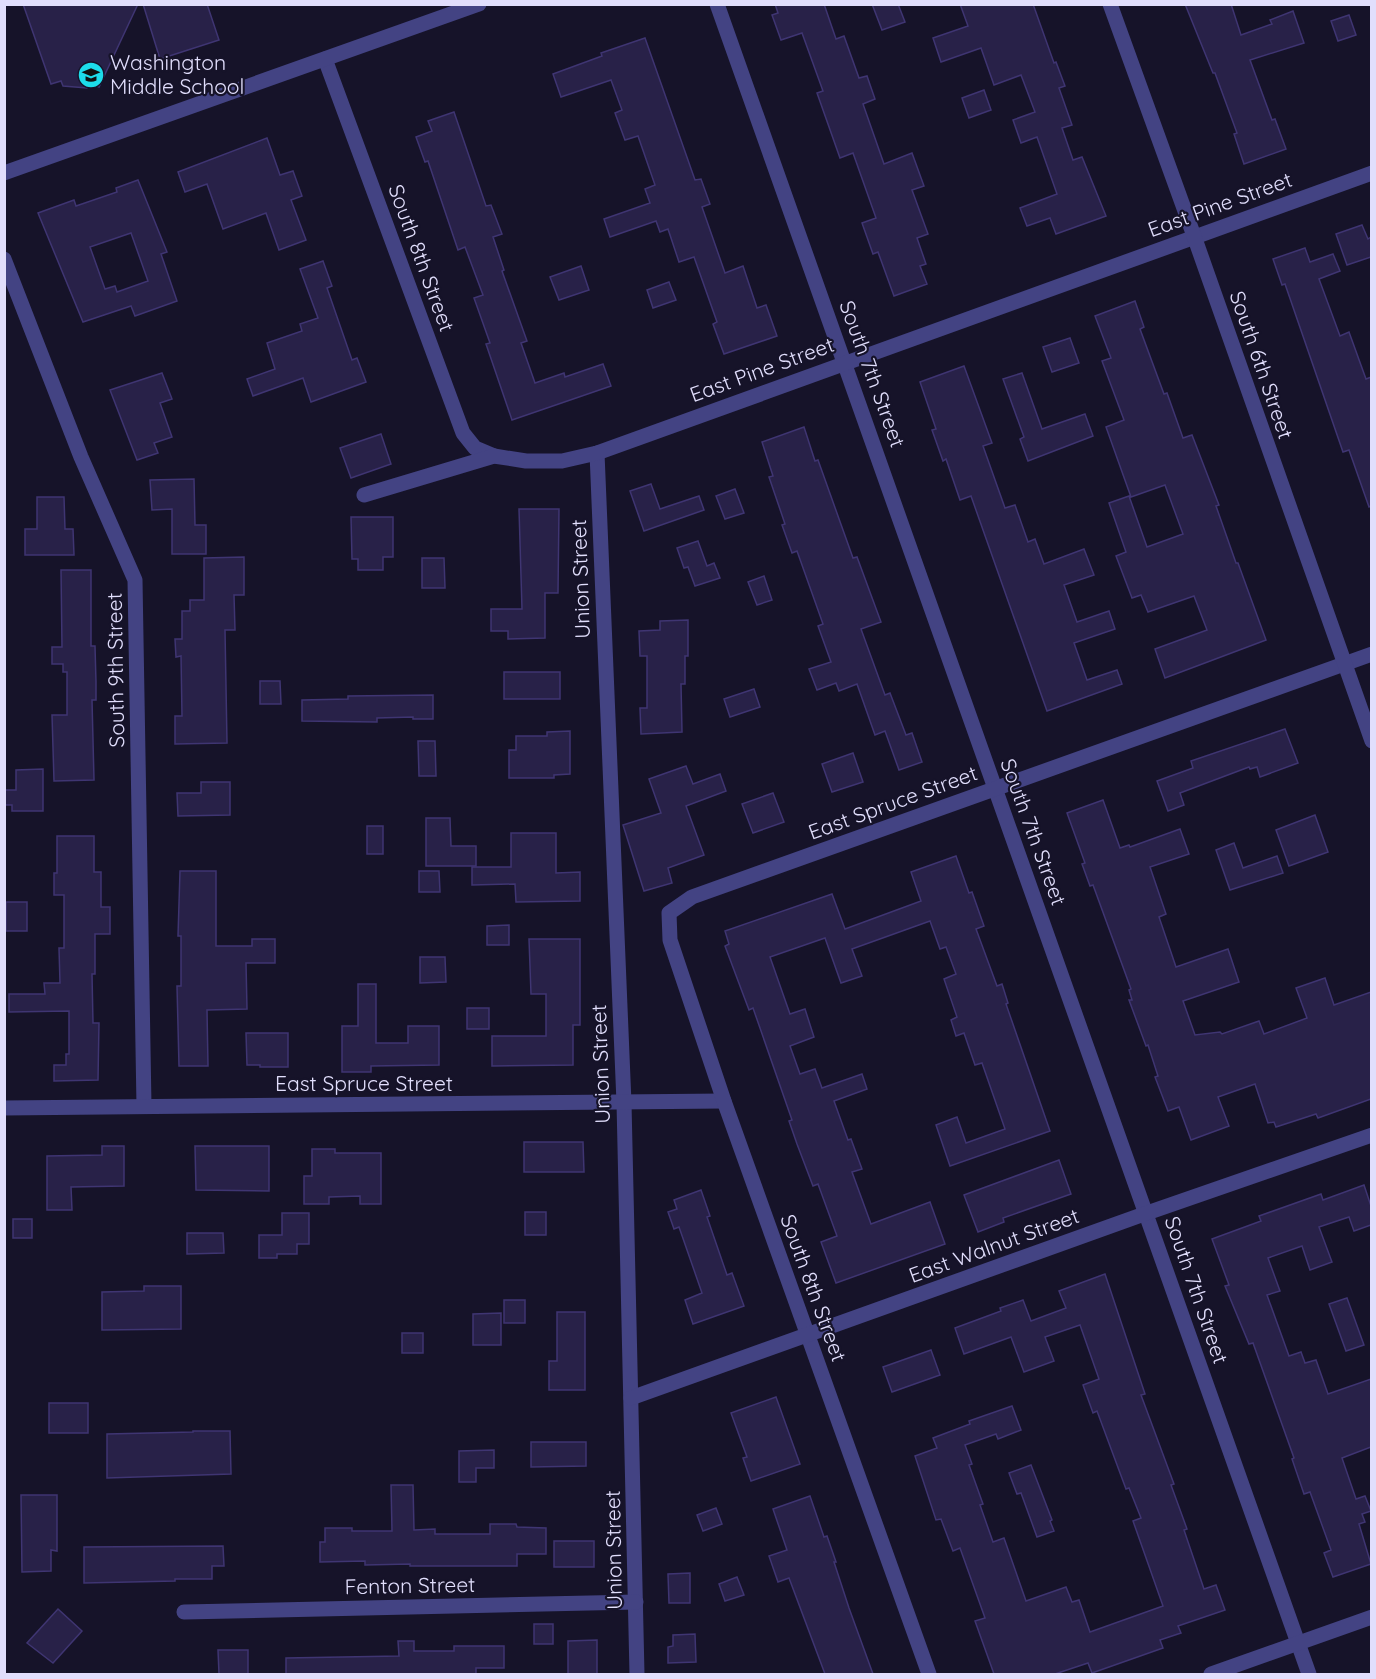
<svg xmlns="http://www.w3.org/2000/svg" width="1376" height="1679" font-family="Quicksand,sans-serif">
  <rect width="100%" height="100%" fill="#161329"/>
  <!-- building -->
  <g fill="#282148" stroke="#3f3572" stroke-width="1.5" fill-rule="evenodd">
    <path d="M23,4H138L99,87L89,83L87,88L63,86L61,81L51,84Z"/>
    <path d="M143,4H207L219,40L160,59Z"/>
    <path d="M775,4H824L836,39L844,36L859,78L867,76L875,99L863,104L884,164L912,153L924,186L912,190L928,234L917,238L926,264L920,266L927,284L894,296L878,252L873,254L862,223L876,218L853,153L840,158L817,93L823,91L802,33L781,40L772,15L778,13Z"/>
    <path d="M872,4H898L905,22L882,30Z"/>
    <path d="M960,4H1033L1054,63L1056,62L1065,86L1059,88L1072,125L1062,128L1073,160L1082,157L1106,216L1056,234L1050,218L1027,226L1020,208L1057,194L1037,137L1021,143L1013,120L1035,112L1021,75L994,85L981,48L941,62L933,38L968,26Z"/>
    <path d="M1185,4H1231L1241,35L1272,24L1270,20L1293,11L1304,43L1250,60L1272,120L1275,119L1286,149L1244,164L1234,134L1237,133L1215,73H1213Z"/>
    <path d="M1349,15L1356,35L1338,41L1331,21Z"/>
    <path d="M645,38L695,180L701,179L710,204L702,207L725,273L743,266L757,308L766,305L777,336L724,354L713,324L717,322L694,257L679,262L668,229L660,232L656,221L610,237L604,219L650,203L645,189L655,185L638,136L625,140L615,113L622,110L611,80L561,97L553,74L602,56L601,53Z"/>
    <path d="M984,90L991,110L969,118L962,98Z"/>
    <path d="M454,112L486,206L491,205L502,234L493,237L504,270L502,271L527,341L521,343L535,383L564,373L565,377L603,364L611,386L512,420L486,344L490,343L474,298L483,295L465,247L458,250L428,161L425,162L416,137L432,131L428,121Z"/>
    <path d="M267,138L280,175L293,171L302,196L291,200L306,240L279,250L266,213L223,229L207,184L185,192L178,172Z"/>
    <path d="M138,180L167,252L161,254L177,301L135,316L131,306L83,322L38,213L74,200L76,206L117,192L116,188ZM131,233L148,281L117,292L115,286L105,289L90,247Z"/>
    <path d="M1362,225L1368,239L1371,237V257L1347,265L1336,234Z"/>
    <path d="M1305,248L1310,262L1333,254L1340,271L1319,279L1340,336L1349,332L1366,379L1371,377V506L1369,507L1349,450L1343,452L1285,284L1282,285L1273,259Z"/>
    <path d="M323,261L332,286L327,288L352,360L357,358L366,382L311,402L303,378L253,396L247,379L275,369L267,343L302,331L300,324L318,318L300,269Z"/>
    <path d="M581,266L589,290L559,300L550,277Z"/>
    <path d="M669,282L676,300L653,308L647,290Z"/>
    <path d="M1135,301L1144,327L1140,329L1164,394L1167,393L1183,438L1192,435L1219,505L1216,506L1236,563H1238L1266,640L1165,678L1155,649L1207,630L1194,596L1148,612L1141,595L1132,598L1116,556L1126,552L1109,503L1129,496L1147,547L1183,534L1165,485L1131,497L1106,427L1124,420L1102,361L1111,358L1095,316Z"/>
    <path d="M1070,338L1079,363L1052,372L1043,347Z"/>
    <path d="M964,366L992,443L983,446L1005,508L1015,505L1028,542L1035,539L1044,564L1084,549L1094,575L1064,585L1077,622L1109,611L1115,629L1074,643L1087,680L1117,670L1122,684L1047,711L971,496L960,500L946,459L943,461L932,430L936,429L920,382Z"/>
    <path d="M162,373L172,399L160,403L172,437L154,443L158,453L137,460L110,390Z"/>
    <path d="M1022,373L1042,429L1085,414L1093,436L1028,461L1020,439L1024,437L1003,379Z"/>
    <path d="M804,427L815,461L818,460L853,558L857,557L881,622L861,629L885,695L890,693L906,735L912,733L922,762L899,770L885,731L875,735L857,684L839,691L836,683L817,690L809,669L831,662L818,626L823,624L797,551L792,553L782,525L785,524L769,477L773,476L762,442Z"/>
    <path d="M381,434L391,464L351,478L340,448Z"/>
    <path d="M194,479L195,525H206V554H172V509L152,510L150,480Z"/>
    <path d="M651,484L660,509L699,496L704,510L644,531L630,491Z"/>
    <path d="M735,489L744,513L725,519L716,496Z"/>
    <path d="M37,497H64L65,529H73L74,555H25V529H37Z"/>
    <path d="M519,509H559L558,593H545V638L508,639V631H491V609H522Z"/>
    <path d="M351,517H393V557H383V570H358V559H352Z"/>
    <path d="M698,541L707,566L714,563L720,578L695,586L688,567L684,568L677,548Z"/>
    <path d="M244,557V595H234L235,630H225L227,743L175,744V716H182L181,656L176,657L175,639H182V611H190V600H204V558Z"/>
    <path d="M422,558H444L445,588H422Z"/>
    <path d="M61,570H91V646H95L96,682V700H92L94,780L54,781L52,715H67V672H63V664H52V647H62Z"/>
    <path d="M764,576L772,600L757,605L748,582Z"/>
    <path d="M688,620V656H685V684H681L682,732L641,734L640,708H647V656H640L639,631L660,630V621Z"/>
    <rect x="504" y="672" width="56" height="27"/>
    <path d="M260,681H280L281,704H260Z"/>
    <path d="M754,689L760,707L730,717L724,699Z"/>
    <path d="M433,695V719H413V717L377,718V722L302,721V700L348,699V696Z"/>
    <path d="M1285,729L1298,763L1260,777L1257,767L1250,769L1249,767L1180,793L1184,805L1168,811L1157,781L1193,768L1191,761Z"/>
    <path d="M570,731V774L554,775V778H509V750H516V736H547V732Z"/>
    <path d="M418,741H435L436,776H419Z"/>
    <path d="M853,753L863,782L832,792L822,764Z"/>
    <path d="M686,766L693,784L720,774L726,791L686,806L704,855L668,868L672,883L644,891L623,825L661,813L649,779Z"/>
    <path d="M43,769V811H12V805H4V790H16V770Z"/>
    <path d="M201,782H230V815L178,816L177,793H201Z"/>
    <path d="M773,793L784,822L753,833L742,804Z"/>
    <path d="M1103,800L1120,848L1129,845L1130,847L1180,829L1189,854L1150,867L1166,914L1159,917L1176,967L1228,949L1239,982L1183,1001L1195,1035L1220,1032L1222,1034L1259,1021L1264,1034L1307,1018L1296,988L1325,978L1334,1005L1371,992V1099L1318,1118L1316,1114L1276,1127L1274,1122L1268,1123L1255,1084L1218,1097L1229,1126L1191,1140L1179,1107L1168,1111L1155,1077L1158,1076L1148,1045L1146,1046L1129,1000H1132L1129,990L1131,989L1093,885L1090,886L1082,864L1085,863L1067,813Z"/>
    <path d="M1315,815L1328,852L1289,866L1276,830Z"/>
    <path d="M426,818H450L451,846H476V866H426Z"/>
    <rect x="367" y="826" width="16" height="28"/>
    <path d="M511,833H556V873L580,872V901L516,902L515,884L472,885V867H511Z"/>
    <path d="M57,836H94V872H101V907H110V934H95V974H92L93,1023H99L98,1080L54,1081V1065H66V1054H69V1011L9,1012V994H45L44,983H60L59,948H64V895H54V873H57Z"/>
    <path d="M1234,843L1243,868L1277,856L1283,873L1230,890L1216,850Z"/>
    <path d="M956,856L969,893L972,892L984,926L976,929L997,986L1002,984L1008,1003L1006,1004L1050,1131L950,1166L936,1125L957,1117L966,1143L1005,1129L982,1063L975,1065L964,1033L956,1036L951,1020L957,1017L944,979L956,974L946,947L940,949L930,921L852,949L862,976L841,983L825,938L770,957L790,1014L805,1009L814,1037L790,1046L800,1074L815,1069L822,1088L862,1074L867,1089L834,1101L848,1140L851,1139L862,1169L852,1172L871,1224L930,1202L945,1244L836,1283L821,1242L837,1236L818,1184L813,1186L797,1144L789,1121L792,1120L753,1008L749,1010L725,946L729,944L725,931L832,894L845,929L921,901L911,872Z"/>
    <path d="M180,871H216V946H252V939H275V963H246L247,1009L207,1010L208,1066H179L177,986H181V936H178Z"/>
    <path d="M419,871H439L440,892H419Z"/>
    <rect x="6" y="902" width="21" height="29"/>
    <path d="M509,925V945H487V926Z"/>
    <path d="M529,939H580V1025H573V1065L492,1066V1036H546V994H531Z"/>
    <path d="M420,957H445L446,982L420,983Z"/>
    <path d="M358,984H376V1043H408V1026H439V1065L371,1066V1072H342V1026H358Z"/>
    <rect x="467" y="1008" width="22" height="21"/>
    <path d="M246,1033H288V1067H260V1065H247Z"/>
    <path d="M524,1142H583L584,1172H524Z"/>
    <path d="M102,1146H124V1186L71,1187L72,1210H47V1156L102,1155Z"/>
    <path d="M195,1146H269V1191L196,1190Z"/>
    <path d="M312,1149H335V1153H381V1204H360V1196L329,1197V1204H304V1176H312Z"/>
    <path d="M1059,1160L1071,1194L1003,1218L1004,1222L978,1232L964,1195Z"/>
    <path d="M1364,1185L1371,1206V1225L1354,1231L1349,1217L1319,1227L1332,1262L1310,1270L1302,1246L1268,1258L1280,1291L1267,1295L1289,1356L1301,1352L1305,1363L1316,1360L1328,1394L1371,1379V1447L1342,1458L1356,1499L1365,1496L1371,1511L1362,1514L1365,1522L1359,1524L1371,1564L1333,1577L1324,1553L1331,1550L1310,1492L1304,1494L1292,1459L1294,1458L1253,1343L1249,1344L1225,1286L1229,1285L1212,1239L1261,1221L1259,1216L1321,1194L1323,1200Z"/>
    <path d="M701,1190L710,1216L707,1217L727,1275L732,1273L744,1306L693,1324L685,1300L702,1293L679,1227L674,1229L668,1212L677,1209L674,1200Z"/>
    <rect x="525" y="1212" width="21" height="23"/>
    <path d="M282,1213H309V1244H297V1254H277V1258H259V1235H282Z"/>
    <rect x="13" y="1219" width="19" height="19"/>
    <path d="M187,1233H223L224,1253L187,1254Z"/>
    <path d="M1105,1274L1145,1394L1141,1395L1174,1484L1171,1485L1187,1529L1184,1530L1204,1589L1216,1585L1225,1610L1178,1626L1181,1633L1160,1640L1163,1648L1092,1673L1088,1663L1055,1674H994L975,1621L985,1618L960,1548L953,1551L941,1519L936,1520L915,1456L937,1448L933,1438L970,1424L969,1421L1012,1406L1021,1430L998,1439L996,1434L965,1445L972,1464L969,1465L983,1504L980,1505L993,1542L1004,1538L1026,1601L1066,1587L1072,1602L1079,1600L1090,1632L1163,1606L1133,1521L1141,1518L1129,1488L1126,1489L1097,1411L1093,1413L1083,1385L1099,1379L1080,1325L1045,1337L1054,1361L1024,1372L1011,1337L964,1354L955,1328L1001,1311L1000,1308L1023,1300L1031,1321L1066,1308L1059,1291Z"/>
    <path d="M144,1286H181V1329L102,1330V1292L144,1291Z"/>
    <path d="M1347,1298L1364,1345L1346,1351L1329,1304Z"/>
    <rect x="504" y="1300" width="21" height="23"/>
    <path d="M557,1312H585V1390H549V1361H557Z"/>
    <path d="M501,1313V1345H473V1314Z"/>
    <rect x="402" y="1333" width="21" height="20"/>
    <path d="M931,1350L940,1375L892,1392L883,1367Z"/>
    <path d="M776,1397L800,1464L751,1481L743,1458L747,1457L731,1413Z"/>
    <rect x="49" y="1403" width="39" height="30"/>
    <path d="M193,1431H230L231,1474L107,1478V1434L193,1432Z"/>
    <path d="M531,1442H586V1466L531,1467Z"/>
    <path d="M494,1450V1468H476V1482H459V1451Z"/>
    <path d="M1031,1465L1052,1520L1050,1521L1054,1531L1037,1537L1021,1493L1017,1494L1009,1473Z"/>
    <path d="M391,1485H413L414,1530L435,1529V1534H490V1524H516L517,1527L546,1528V1554H517V1566H410V1564L365,1565V1561L320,1562V1542H325V1528H352V1531H392Z"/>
    <path d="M21,1495H57V1551L51,1550V1571L22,1572Z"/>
    <path d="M810,1496L824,1537L827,1536L836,1562H834L849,1608L873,1674H825L789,1578L778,1582L769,1556L787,1550L773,1509Z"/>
    <path d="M716,1508L722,1524L703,1531L697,1515Z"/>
    <rect x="554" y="1541" width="40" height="26"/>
    <path d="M223,1546L224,1566H212V1579H175V1581L84,1583V1547Z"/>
    <path d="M690,1573V1603H669L668,1574Z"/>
    <path d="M737,1577L744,1595L725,1601L719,1584Z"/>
    <path d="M58,1609L82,1631L53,1663L27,1643Z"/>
    <rect x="534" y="1624" width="19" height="20"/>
    <path d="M695,1634L696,1662L668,1663V1647L673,1646V1635Z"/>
    <path d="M597,1640V1674H568V1641Z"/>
    <path d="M398,1641H414V1651H454V1646H504V1668H476V1674H286V1658L399,1656Z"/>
    <path d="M218,1650H248V1674H219Z"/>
  </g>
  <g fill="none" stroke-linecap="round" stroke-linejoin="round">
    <!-- minor -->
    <g stroke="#434383" stroke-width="15">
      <path d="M717,4L1309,1674"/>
      <path d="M325,59L463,433L475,448L494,456"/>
      <path d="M4,173L479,4"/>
      <path d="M4,259L81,457L135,580L144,1106"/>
      <path d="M597,453L624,1103L637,1674"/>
      <path d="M364,495L494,456L526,461H562L597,453L1372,173"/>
      <path d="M4,1108L724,1101"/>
      <path d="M184,1612L636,1602"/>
      <path d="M929,1674L724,1101L670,940L669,913L692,897L1372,654"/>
    </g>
    <!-- tertiary -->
    <g stroke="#434383" stroke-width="15">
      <path d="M1110,4L1194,236L1372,741"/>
      <path d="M631,1398L1147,1213L1372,1135"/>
      <path d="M1211,1674L1372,1617"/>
    </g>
  </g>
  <!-- icons -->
  <defs>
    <symbol id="school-disc" viewBox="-11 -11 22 22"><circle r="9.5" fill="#1ddcea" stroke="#161329"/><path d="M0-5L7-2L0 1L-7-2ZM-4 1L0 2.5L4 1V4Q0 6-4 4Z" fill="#111"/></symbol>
  </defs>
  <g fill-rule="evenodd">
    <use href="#school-disc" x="76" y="60" width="30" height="30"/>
  </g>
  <g text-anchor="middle" stroke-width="4.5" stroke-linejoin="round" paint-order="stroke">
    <!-- poi labels -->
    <g font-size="21" fill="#e1defc" stroke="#161329" text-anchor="start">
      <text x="110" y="70">Washington<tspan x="110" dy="24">Middle School</tspan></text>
    </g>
    <!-- street labels -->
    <g font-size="21" fill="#e1defc" stroke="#161329">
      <text transform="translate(1220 205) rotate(-20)" y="7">East Pine Street</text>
      <text transform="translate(421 258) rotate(70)" y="7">South 8th Street</text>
      <text transform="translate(1261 365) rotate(71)" y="7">South 6th Street</text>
      <text transform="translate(762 370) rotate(-20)" y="7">East Pine Street</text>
      <text transform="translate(872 374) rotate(70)" y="7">South 7th Street</text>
      <text transform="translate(581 579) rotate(-92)" y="7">Union Street</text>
      <text transform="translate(116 670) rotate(-91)" y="7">South 9th Street</text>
      <text transform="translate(893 803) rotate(-20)" y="7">East Spruce Street</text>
      <text transform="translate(1033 832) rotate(70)" y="7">South 7th Street</text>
      <text transform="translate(601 1064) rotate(-92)" y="7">Union Street</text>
      <text x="364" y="1091">East Spruce Street</text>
      <text transform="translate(994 1246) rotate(-20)" y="7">East Walnut Street</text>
      <text transform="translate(813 1288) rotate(70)" y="7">South 8th Street</text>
      <text transform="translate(1196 1290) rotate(71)" y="7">South 7th Street</text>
      <text transform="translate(614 1550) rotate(-91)" y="7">Union Street</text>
      <text transform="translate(410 1586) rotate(-1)" y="7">Fenton Street</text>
    </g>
  </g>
  <!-- border -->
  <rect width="1376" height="1679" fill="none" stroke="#e1defc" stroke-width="12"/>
</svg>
